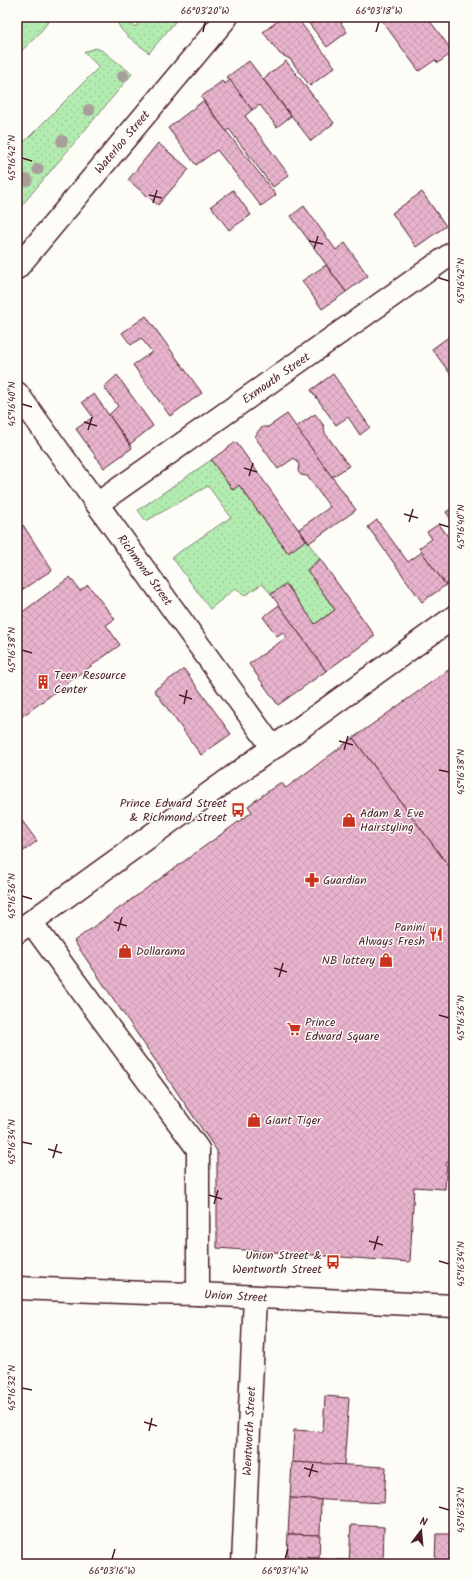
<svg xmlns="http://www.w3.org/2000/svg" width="471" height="1581" font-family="Kalam,sans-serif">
  <defs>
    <pattern id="grass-dots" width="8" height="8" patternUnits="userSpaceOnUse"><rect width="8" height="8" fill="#b3ecb0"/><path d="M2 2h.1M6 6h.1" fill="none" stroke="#9bca98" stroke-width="1.8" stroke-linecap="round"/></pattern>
    <pattern id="building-cross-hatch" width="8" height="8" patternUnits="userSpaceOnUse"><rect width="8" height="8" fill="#e8b3cd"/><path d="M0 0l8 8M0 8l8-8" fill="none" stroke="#c89ab0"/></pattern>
  </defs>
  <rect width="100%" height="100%" fill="#fdfcf7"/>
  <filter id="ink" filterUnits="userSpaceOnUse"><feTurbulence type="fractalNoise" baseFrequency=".025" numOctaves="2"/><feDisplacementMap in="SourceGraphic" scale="8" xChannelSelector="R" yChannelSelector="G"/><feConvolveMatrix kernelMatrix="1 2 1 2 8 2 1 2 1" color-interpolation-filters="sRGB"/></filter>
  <g filter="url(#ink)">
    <!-- grass -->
    <g fill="url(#grass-dots)" stroke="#7e866e">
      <path d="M17,17H52L37,36L17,55Z"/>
      <path d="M117,17H123L135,27L143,17H179L149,53C139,44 116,32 117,17Z"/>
      <path d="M96,48L103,51L132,74L17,211V171L20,162L17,155V144L20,146L99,67L84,52Z"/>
      <path d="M211,460L233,490L239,485L288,553L306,540L320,559L307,570L335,610L315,624L286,584L271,594L262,584L244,596L236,588L210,609L172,557L231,517L208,486L146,521L138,510Z"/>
    </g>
    <!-- building -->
    <g fill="url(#building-cross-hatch)" stroke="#4a1f2b">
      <path d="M283,17H296L335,67L310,86L290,59L280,54L263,32Z"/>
      <path d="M304,17H349L341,23L347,32L327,47Z"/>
      <path d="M379,17H427L453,52L438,63L435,60L419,71Z"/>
      <path d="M249,61L291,116L277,127L260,105L252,110L227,77Z"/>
      <path d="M286,61L334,123L311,141L263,79Z"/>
      <path d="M230,80L252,110L245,116L289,175L273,187L229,129L226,131L201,97L222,81L225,84Z"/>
      <path d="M203,101L276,195L261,206L217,150L196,165L168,128Z"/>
      <path d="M158,143L189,169L158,205L128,180Z"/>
      <path d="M233,190L251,215L229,230L211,206Z"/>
      <path d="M422,192L446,226L416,247L392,213Z"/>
      <path d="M304,206L336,250L345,243L368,276L346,292L291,216Z"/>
      <path d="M326,265L346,292L322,309L302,281Z"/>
      <path d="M146,316L202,393L170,416L133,365L152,352L141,338L131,345L122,333Z"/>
      <path d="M450,336L454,341V374L452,376L432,349Z"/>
      <path d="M333,374L370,427L360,435L348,417L336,425L311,390Z"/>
      <path d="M117,375L153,426L130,444L109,415L118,406L104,387Z"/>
      <path d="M94,394L132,448L104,468L76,429L93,417L82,402Z"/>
      <path d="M287,414L356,510L309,543L299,529L330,507L307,476L301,475L298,471L299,464L294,458L278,469L255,437L259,430L263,427H268Z"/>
      <path d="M315,414L324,426L325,433L349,466L332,477L296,427Z"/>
      <path d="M236,442L306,540L288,553L239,485L233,490L211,460Z"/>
      <path d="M454,507V524L446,512Z"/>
      <path d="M377,520L408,562L422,552L446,585L422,602L368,527Z"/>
      <path d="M439,524L454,545V580L446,585L419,548L432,539L427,532Z"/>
      <path d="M23,525L52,570L17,593V529Z"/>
      <path d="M320,559L375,636L326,671L271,594L286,584L315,624L335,610L307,570Z"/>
      <path d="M70,577L80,591L88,585L115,619L106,625L120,645L17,720V616Z"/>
      <path d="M279,605L326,671L278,705L249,664L287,637L283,632L277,636L263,617Z"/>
      <path d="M454,666V873L353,738Z"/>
      <path d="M184,669L231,734L201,755L154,690Z"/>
      <path d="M353,738L454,873V1162H447L445,1189L414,1187L410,1262L217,1248V1151L74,941L252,812L248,806L267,792L281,782L286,788Z"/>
      <path d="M17,814L37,841L17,856Z"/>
      <path d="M325,1396L349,1398L344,1466L292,1462L294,1430L323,1432Z"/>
      <path d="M292,1462L386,1467L384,1503L290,1498Z"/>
      <path d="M290,1498L321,1500L320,1535L288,1534Z"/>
      <path d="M351,1525L384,1527L383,1564H349Z"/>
      <path d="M288,1534L320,1535L319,1558L287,1557Z"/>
      <path d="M436,1534H454V1564H435Z"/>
      <path d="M287,1557L349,1560V1564H287Z"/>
    </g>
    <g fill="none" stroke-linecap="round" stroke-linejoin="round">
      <defs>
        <g id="minor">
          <path d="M17,268L227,17"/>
          <path d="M17,393L273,748"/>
          <path d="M97,504L454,252"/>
          <path d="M31,922L198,1149V1294"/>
          <path d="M17,932L454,617"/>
          <path d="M243,1564L255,1297"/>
        </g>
        <path id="major" d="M17,1288L148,1293L198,1294L454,1306"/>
      </defs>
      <!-- minor casing -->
      <use href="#minor" stroke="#4a1f2b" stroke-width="25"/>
      <!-- major casing -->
      <use href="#major" stroke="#4a1f2b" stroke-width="25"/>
      <!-- minor -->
      <use href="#minor" stroke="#fdfcf7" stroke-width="22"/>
      <!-- major -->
      <use href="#major" stroke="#fdfcf7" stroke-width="22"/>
    </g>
    <!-- trees -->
    <g fill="#a99e99">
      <circle cx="123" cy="76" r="6"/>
      <circle cx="89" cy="110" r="6"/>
      <circle cx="62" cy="141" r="6"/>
      <circle cx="38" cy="169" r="6"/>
      <circle cx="27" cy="180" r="6"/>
    </g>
  </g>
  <!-- ticks -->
  <path fill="none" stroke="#4a1f2b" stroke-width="1.5" d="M203,32L205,22M376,32L379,22M22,158L32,161M149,195L162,198M153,203L157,190M309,241L323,244M314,249L318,236M439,278L449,281M22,404L32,407M84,422L97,426M88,430L92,417M244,468L257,472M249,476L253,463M404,514L418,518M409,522L413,509M439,524L449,527M22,650L32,653M179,695L192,699M184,704L187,690M339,741L353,745M344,750L348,736M439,770L449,772M22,896L32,899M114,922L127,926M118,931L122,917M274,968L287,972M279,977L283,963M439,1015L449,1018M22,1142L32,1144M48,1149L62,1153M53,1158L57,1144M209,1195L222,1199M214,1204L218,1190M369,1241L383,1245M374,1250L378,1236M439,1261L449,1264M22,1388L32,1390M144,1422L157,1426M149,1431L152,1418M304,1468L318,1472M309,1477L313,1464M439,1507L449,1510M112,1559L115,1549M285,1559L288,1549"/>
  <!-- icons -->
  <defs>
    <symbol id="building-bare" viewBox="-9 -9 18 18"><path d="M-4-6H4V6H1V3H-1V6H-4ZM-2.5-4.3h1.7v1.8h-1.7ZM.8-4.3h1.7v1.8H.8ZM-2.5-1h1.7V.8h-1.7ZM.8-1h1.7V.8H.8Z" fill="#c8321e" stroke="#fdfcf7" stroke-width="2.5" paint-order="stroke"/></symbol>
    <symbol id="bus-bare" viewBox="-9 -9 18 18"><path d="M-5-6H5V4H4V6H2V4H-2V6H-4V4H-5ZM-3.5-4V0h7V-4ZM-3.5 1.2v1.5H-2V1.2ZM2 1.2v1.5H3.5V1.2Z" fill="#c8321e" stroke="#fdfcf7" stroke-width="2.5" paint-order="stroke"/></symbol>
    <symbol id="shop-bare" viewBox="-9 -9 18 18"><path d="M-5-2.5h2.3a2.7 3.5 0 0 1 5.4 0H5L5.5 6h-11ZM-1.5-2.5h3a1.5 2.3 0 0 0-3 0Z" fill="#c8321e" stroke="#fdfcf7" stroke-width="2.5" paint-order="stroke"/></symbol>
    <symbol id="pharmacy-bare" viewBox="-9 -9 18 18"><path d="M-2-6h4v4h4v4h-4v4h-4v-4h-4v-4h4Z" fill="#c8321e" stroke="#fdfcf7" stroke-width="2.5" paint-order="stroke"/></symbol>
    <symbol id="restaurant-bare" viewBox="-9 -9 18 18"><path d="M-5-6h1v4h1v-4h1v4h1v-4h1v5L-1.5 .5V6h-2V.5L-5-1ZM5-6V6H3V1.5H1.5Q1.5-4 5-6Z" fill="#c8321e" stroke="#fdfcf7" stroke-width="2.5" paint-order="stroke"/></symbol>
    <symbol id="supermarket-bare" viewBox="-9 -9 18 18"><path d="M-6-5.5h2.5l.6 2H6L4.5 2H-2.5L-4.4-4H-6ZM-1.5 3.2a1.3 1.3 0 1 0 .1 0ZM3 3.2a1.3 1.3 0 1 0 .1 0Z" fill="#c8321e" stroke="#fdfcf7" stroke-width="2.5" paint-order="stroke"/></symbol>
  </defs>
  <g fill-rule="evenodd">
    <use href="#building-bare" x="33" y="672" width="20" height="20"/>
    <use href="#bus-bare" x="228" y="800" width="20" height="20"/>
    <use href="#shop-bare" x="339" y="810" width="20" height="20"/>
    <use href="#pharmacy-bare" x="302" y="870" width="20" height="20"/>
    <use href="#restaurant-bare" x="426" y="924" width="20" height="20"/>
    <use href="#shop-bare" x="115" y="941" width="20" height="20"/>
    <use href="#shop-bare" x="376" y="950" width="20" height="20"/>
    <use href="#supermarket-bare" x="284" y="1019" width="20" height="20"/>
    <use href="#shop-bare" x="244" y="1110" width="20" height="20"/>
    <use href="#bus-bare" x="323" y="1252" width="20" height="20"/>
  </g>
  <g text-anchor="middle" stroke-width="3" stroke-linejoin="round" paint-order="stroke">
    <!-- street labels -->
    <g font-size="12" fill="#4a1f2b" stroke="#fdfcf7">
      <text transform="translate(122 142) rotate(-50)" y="4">Waterloo Street</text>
      <text transform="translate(276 378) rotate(-35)" y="4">Exmouth Street</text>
      <text transform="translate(145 570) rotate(54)" y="4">Richmond Street</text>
      <text transform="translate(236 1296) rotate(3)" y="4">Union Street</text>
      <text transform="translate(249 1431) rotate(-87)" y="4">Wentworth Street</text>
    </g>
    <!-- poi labels -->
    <g font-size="12" fill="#4a1f2b" stroke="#fdfcf7" text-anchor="start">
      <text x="54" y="679">Teen Resource<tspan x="54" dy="14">Center</tspan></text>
      <text x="227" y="807" text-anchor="end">Prince Edward Street<tspan x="227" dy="14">&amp; Richmond Street</tspan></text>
      <text x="360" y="817">Adam &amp; Eve<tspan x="360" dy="14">Hairstyling</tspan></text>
      <text x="323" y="884">Guardian</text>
      <text x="425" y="931" text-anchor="end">Panini<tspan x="425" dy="14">Always Fresh</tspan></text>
      <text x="136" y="955">Dollarama</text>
      <text x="375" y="964" text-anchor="end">NB lottery</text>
      <text x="305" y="1026">Prince<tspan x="305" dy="14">Edward Square</tspan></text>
      <text x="265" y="1124">Giant Tiger</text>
      <text x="322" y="1259" text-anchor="end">Union Street &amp;<tspan x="322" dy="14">Wentworth Street</tspan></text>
    </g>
  </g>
  <!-- margin -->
  <rect width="471" height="1581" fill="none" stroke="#fdfcf7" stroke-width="44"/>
  <!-- north arrow -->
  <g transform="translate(421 1531) rotate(16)" stroke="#fdfcf7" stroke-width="3" paint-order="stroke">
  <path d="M0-3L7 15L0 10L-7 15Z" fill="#4a1f2b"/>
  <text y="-6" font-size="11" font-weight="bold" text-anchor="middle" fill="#4a1f2b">N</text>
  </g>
  <rect x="22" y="22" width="427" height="1537" fill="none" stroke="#4a1f2b" stroke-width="1.5"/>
  <g font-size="10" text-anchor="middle" fill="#4a1f2b">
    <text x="205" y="14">66°03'20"W</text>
    <text x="379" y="14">66°03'18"W</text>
    <text transform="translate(11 158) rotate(-90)" y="4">45°16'42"N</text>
    <text transform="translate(460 281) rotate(-90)" y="4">45°16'42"N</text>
    <text transform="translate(11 404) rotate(-90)" y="4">45°16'40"N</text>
    <text transform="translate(460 527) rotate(-90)" y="4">45°16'40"N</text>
    <text transform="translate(11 650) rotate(-90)" y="4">45°16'38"N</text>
    <text transform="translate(460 772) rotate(-90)" y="4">45°16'38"N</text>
    <text transform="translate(11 896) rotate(-90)" y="4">45°16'36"N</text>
    <text transform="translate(460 1018) rotate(-90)" y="4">45°16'36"N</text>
    <text transform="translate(11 1142) rotate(-90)" y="4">45°16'34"N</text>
    <text transform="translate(460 1264) rotate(-90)" y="4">45°16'34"N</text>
    <text transform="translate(11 1388) rotate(-90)" y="4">45°16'32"N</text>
    <text transform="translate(460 1510) rotate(-90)" y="4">45°16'32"N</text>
    <text x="112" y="1574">66°03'16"W</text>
    <text x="285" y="1574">66°03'14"W</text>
  </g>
</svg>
